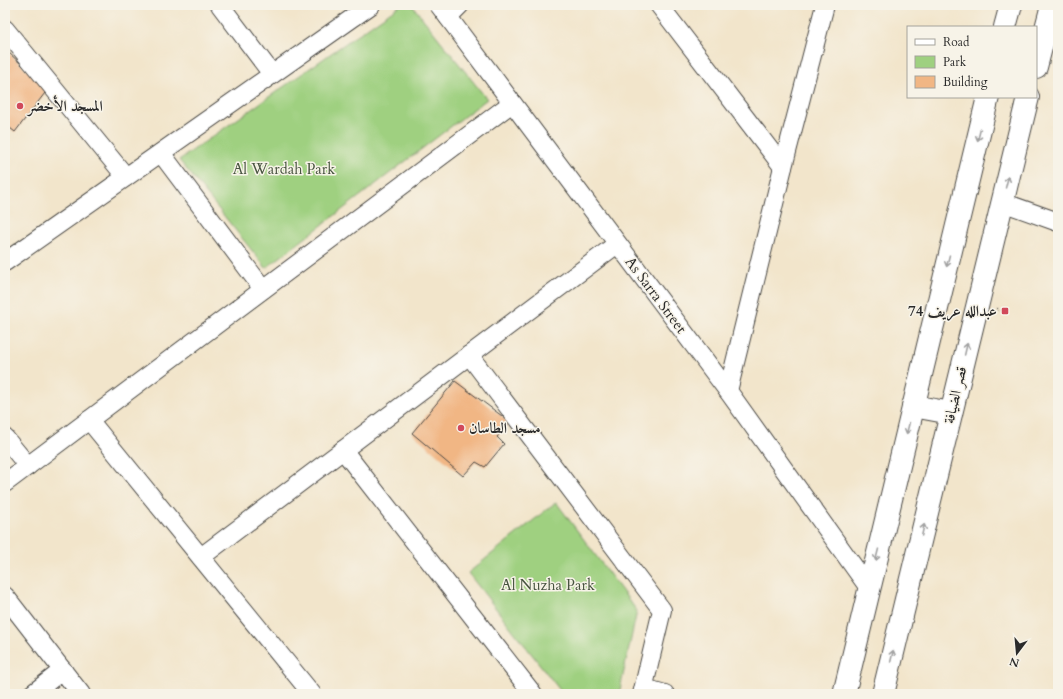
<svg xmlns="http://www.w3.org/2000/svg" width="1063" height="699" font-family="Cardo,Amiri,serif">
  <rect width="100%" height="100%" fill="#f7f3e8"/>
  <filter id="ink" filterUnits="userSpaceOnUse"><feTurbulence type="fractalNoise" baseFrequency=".025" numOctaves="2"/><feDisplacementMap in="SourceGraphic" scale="8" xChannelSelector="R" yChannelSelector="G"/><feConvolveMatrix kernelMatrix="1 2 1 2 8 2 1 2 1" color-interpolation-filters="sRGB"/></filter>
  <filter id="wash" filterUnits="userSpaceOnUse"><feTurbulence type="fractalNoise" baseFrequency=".012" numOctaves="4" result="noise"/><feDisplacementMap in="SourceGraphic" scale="16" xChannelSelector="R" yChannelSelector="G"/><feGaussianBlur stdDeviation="0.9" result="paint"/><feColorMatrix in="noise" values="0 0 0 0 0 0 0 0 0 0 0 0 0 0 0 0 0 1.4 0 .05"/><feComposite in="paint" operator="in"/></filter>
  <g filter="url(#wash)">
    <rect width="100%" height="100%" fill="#f2e5cb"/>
    <!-- green -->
    <g fill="#9fd080" stroke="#657e56">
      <path d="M400,5H412L487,99L266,268L179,160Z"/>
      <path d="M556,502L637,611L619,694H563L468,573Z"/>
    </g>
    <g id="blocks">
      <!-- building -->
      <g fill="#f1b684">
        <path d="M8,52L48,89L15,132L5,124V54Z"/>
        <path d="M455,381L510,422L497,437L504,444L485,467L476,462L463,476L412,433Z"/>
      </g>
    </g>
  </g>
  <g filter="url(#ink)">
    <use href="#blocks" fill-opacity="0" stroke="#494743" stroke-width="1"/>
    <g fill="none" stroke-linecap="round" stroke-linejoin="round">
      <defs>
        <g id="minor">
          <path d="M220,5L272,74"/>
          <path d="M439,5L728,391L869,588"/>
          <path d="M659,5L783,167"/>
          <path d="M448,17L460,5"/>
          <path d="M5,29L126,177"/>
          <path d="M161,153L263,289"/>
          <path d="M1002,202L1058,222"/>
          <path d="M5,262L371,5"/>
          <path d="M469,355L662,610L642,694"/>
          <path d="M728,391L783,167L825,5"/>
          <path d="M89,420L312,694"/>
          <path d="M5,438L28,466"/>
          <path d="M343,450L533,694"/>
          <path d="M5,483L512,103"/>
          <path d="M201,557L617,244"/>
          <path d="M5,596L81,694"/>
          <path d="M644,688L665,694"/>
          <path d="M32,694L63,670"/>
        </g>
        <g id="major">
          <path d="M1005,27L1011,5"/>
          <path d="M1036,67L1052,5"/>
          <path d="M913,406L951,413"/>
          <path d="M844,694L988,97"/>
          <path d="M883,694L1028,97"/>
        </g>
      </defs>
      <!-- minor casing -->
      <use href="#minor" stroke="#494743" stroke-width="20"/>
      <!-- major casing -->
      <use href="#major" stroke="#494743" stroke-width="24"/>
      <!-- path -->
      <path stroke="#494743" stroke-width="2.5" stroke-dasharray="1 3" stroke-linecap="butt" d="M997,309L1005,311"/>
      <!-- minor -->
      <use href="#minor" stroke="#fff" stroke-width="18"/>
      <!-- major -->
      <use href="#major" stroke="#fff" stroke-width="22"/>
    </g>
    <!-- one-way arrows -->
    <defs><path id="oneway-shaft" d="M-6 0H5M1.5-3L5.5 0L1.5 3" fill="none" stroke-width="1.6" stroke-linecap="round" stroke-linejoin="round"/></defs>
    <g stroke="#a0a0a0">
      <use href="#oneway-shaft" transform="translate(979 135) rotate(104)"/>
      <use href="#oneway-shaft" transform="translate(1007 182) rotate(-76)"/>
      <use href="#oneway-shaft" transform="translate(948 261) rotate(104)"/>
      <use href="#oneway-shaft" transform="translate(966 349) rotate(-77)"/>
      <use href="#oneway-shaft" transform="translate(908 428) rotate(104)"/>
      <use href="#oneway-shaft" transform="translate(923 530) rotate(-77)"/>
      <use href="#oneway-shaft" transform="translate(877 555) rotate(104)"/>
      <use href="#oneway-shaft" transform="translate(892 656) rotate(-77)"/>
    </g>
  </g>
  <!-- markers -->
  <g fill="#d1495b" stroke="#f7f3e8" stroke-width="1.5">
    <circle cx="20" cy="106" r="4"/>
    <rect x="1001" y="307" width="8" height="8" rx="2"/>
    <circle cx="461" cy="428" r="4"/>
  </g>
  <g text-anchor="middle" stroke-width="3" stroke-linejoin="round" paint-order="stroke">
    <!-- poi labels -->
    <g font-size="15" font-weight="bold" fill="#2b2b2b" stroke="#f7f3e8" text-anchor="start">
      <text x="28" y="111">المسجد الأخضر</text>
      <text x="997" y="316" text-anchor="end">عبدالله عريف 74</text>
      <text x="469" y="433">مسجد الطاسان</text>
    </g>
    <!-- park labels -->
    <g font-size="15" fill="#485440" stroke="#f7f3e8">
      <text x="284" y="174">Al Wardah Park</text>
      <text x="548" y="590">Al Nuzha Park</text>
    </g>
    <!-- street labels -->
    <g font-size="15" fill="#2b2b2b" stroke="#f7f3e8">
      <text transform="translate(656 295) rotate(53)" y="5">As Sarra Street</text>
      <text transform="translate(955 395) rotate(-77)" y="5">قصر الضيافة</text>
    </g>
  </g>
  <!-- margin -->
  <rect width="1063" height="699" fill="none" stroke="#f7f3e8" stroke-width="20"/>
  <!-- legend -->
  <rect x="907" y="26" width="130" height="72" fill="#f7f3e8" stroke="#a5a39c"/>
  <rect x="915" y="39" width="20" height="6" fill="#ffffff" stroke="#a5a39c"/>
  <text x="943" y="46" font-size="12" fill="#2b2b2b">Road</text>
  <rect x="915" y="56" width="20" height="12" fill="#9fd080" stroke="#a5a39c"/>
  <text x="943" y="66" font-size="12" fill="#2b2b2b">Park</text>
  <rect x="915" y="76" width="20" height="12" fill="#f1b684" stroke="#a5a39c"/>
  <text x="943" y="86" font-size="12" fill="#2b2b2b">Building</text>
  <!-- north arrow -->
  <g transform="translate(1017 653) rotate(196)" stroke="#f7f3e8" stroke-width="3" paint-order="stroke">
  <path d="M0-3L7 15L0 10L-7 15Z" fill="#2b2b2b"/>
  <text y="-6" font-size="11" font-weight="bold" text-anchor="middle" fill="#2b2b2b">N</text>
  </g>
</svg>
